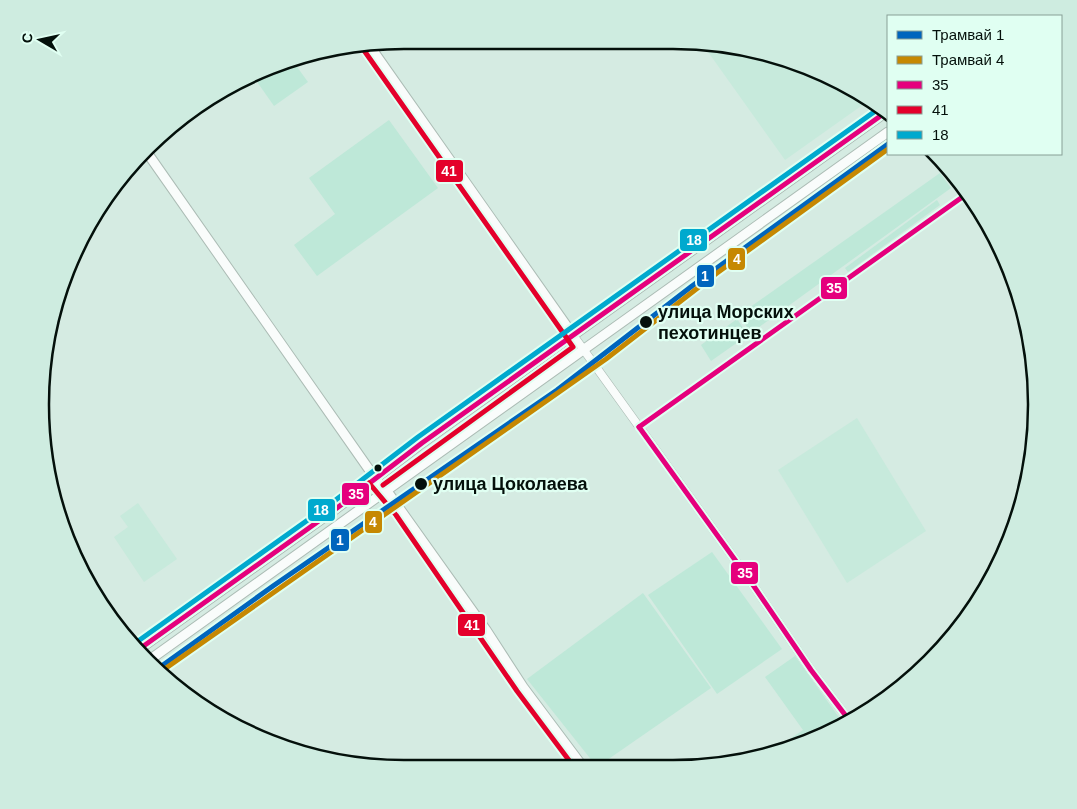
<svg xmlns="http://www.w3.org/2000/svg" width="1077" height="809" font-family="Arial,sans-serif">
  <rect width="100%" height="100%" fill="#d5ebe2"/>
  <!-- built -->
  <g fill="#c7eadc">
    <path d="M701,42L767,52L871,99L785,160Z"/>
    <path d="M857,418L926,531L847,583L778,470Z"/>
    <path d="M138,503L177,559L144,582L114,537L128,527L120,516Z"/>
  </g>
  <!-- green -->
  <g fill="#bee8d8">
    <path d="M292,60L308,82L274,106L253,76Z"/>
    <path d="M389,120L438,188L317,276L294,245L335,214L309,178Z"/>
    <path d="M940,173L951,188L751,333L739,315Z"/>
    <path d="M937,200L940,205L848,272L845,268Z"/>
    <path d="M737,319L748,335L711,361L701,345Z"/>
    <path d="M712,552L782,649L717,694L648,595Z"/>
    <path d="M643,593L711,688L597,767L527,679Z"/>
    <path d="M795,656L843,723L812,741L771,752L803,730L765,677Z"/>
  </g>
  <g fill="none" stroke-linecap="round" stroke-linejoin="round">
    <defs>
      <g id="minor">
        <path d="M573,335L751,582L811,670L849,720"/>
        <path d="M375,478L387,491"/>
      </g>
      <g id="tertiary">
        <path d="M369,45L573,335"/>
        <path d="M146,151L375,478"/>
        <path d="M387,491L486,630L523,687L583,767"/>
        <path d="M138,650L337,508L422,443L886,112"/>
        <path d="M148,661L888,132"/>
      </g>
    </defs>
    <!-- minor casing -->
    <use href="#minor" stroke="#acbcb5" stroke-width="9"/>
    <!-- tertiary casing -->
    <use href="#tertiary" stroke="#acbcb5" stroke-width="11"/>
    <!-- minor -->
    <use href="#minor" stroke="#f9fcfb" stroke-width="8"/>
    <!-- tertiary -->
    <use href="#tertiary" stroke="#f9fcfb" stroke-width="9"/>
    <defs>
      <g id="bus-1">
        <path d="M639,427L968,193"/>
        <path d="M639,427L751,582L811,670L849,720"/>
        <path d="M138,650L337,508L422,443L886,112"/>
      </g>
      <g id="bus-2">
        <path d="M363,49L573,347L383,485"/>
        <path d="M369,483L396,515L517,691L574,767"/>
      </g>
      <path id="bus-3" d="M134,644L333,502L418,437L881,107"/>
    </defs>
    <!-- bus-1 casing -->
    <use href="#bus-1" stroke="#e0fff2" stroke-width="9"/>
    <!-- bus-2 casing -->
    <use href="#bus-2" stroke="#e0fff2" stroke-width="9"/>
    <!-- bus-3 casing -->
    <use href="#bus-3" stroke="#e0fff2" stroke-width="9"/>
    <!-- bus-1 -->
    <use href="#bus-1" stroke="#e5007d" stroke-width="5"/>
    <!-- bus-2 -->
    <use href="#bus-2" stroke="#e4002b" stroke-width="5"/>
    <!-- bus-3 -->
    <use href="#bus-3" stroke="#00a9ce" stroke-width="5"/>
    <defs>
      <path id="tram-1" d="M156,670L273,586L557,390L692,286L888,144"/>
      <path id="tram-2" d="M159,673L606,359L717,273L888,149"/>
    </defs>
    <!-- tram-1 casing -->
    <use href="#tram-1" stroke="#e0fff2" stroke-width="9"/>
    <!-- tram-2 casing -->
    <use href="#tram-2" stroke="#e0fff2" stroke-width="9"/>
    <!-- tram-1 -->
    <use href="#tram-1" stroke="#0065bd" stroke-width="5"/>
    <!-- tram-2 -->
    <use href="#tram-2" stroke="#c68802" stroke-width="5"/>
  </g>
  <!-- markers -->
  <g fill="#04100b" stroke="#e0fff2" stroke-width="2">
    <circle cx="646" cy="322" r="7"/>
    <circle cx="378" cy="468" r="4.5"/>
    <circle cx="421" cy="484" r="7"/>
  </g>
  <g text-anchor="middle" stroke-width="4.5" stroke-linejoin="round" paint-order="stroke">
    <!-- stop labels -->
    <g font-size="18" font-weight="bold" fill="#04100b" stroke="#e0fff2" text-anchor="start">
      <text x="658" y="318">улица Морских<tspan x="658" dy="21">пехотинцев</tspan></text>
      <text x="433" y="490">улица Цоколаева</text>
    </g>
  </g>
  <!-- crop -->
  <path d="M0 0H1077V809H0ZM404 49H673A355 355 0 0 1 1028 404V405A355 355 0 0 1 673 760H404A355 355 0 0 1 49 405V404A355 355 0 0 1 404 49Z" fill="#ceece0" fill-rule="evenodd"/>
  <path fill="none" stroke="#04100b" stroke-width="2.5" d="M404 49H673A355 355 0 0 1 1028 404V405A355 355 0 0 1 673 760H404A355 355 0 0 1 49 405V404A355 355 0 0 1 404 49Z"/>
  <g stroke="#e0fff2" stroke-width="2">
    <rect x="435" y="159" width="29" height="24" rx="5" fill="#e4002b"/>
    <rect x="679" y="228" width="29" height="24" rx="5" fill="#00a9ce"/>
    <rect x="727" y="247" width="19" height="24" rx="5" fill="#c68802"/>
    <rect x="696" y="264" width="19" height="24" rx="5" fill="#0065bd"/>
    <rect x="820" y="276" width="28" height="24" rx="5" fill="#e5007d"/>
    <rect x="341" y="482" width="29" height="24" rx="5" fill="#e5007d"/>
    <rect x="307" y="498" width="29" height="24" rx="5" fill="#00a9ce"/>
    <rect x="364" y="510" width="19" height="24" rx="5" fill="#c68802"/>
    <rect x="330" y="528" width="20" height="24" rx="5" fill="#0065bd"/>
    <rect x="730" y="561" width="29" height="24" rx="5" fill="#e5007d"/>
    <rect x="457" y="613" width="29" height="24" rx="5" fill="#e4002b"/>
  </g>
  <g font-size="14" text-anchor="middle" font-weight="bold" fill="#fff">
    <text x="449" y="176">41</text>
    <text x="694" y="245">18</text>
    <text x="737" y="264">4</text>
    <text x="705" y="281">1</text>
    <text x="834" y="293">35</text>
    <text x="356" y="499">35</text>
    <text x="321" y="515">18</text>
    <text x="373" y="527">4</text>
    <text x="340" y="545">1</text>
    <text x="745" y="578">35</text>
    <text x="472" y="630">41</text>
  </g>
  <!-- legend -->
  <rect x="887" y="15" width="175" height="140" fill="#e0fff2" stroke="#889f96"/>
  <rect x="897" y="31" width="25" height="8" fill="#0065bd" stroke="#889f96"/>
  <text x="932" y="40" font-size="15" fill="#04100b">Трамвай 1</text>
  <rect x="897" y="56" width="25" height="8" fill="#c68802" stroke="#889f96"/>
  <text x="932" y="65" font-size="15" fill="#04100b">Трамвай 4</text>
  <rect x="897" y="81" width="25" height="8" fill="#e5007d" stroke="#889f96"/>
  <text x="932" y="90" font-size="15" fill="#04100b">35</text>
  <rect x="897" y="106" width="25" height="8" fill="#e4002b" stroke="#889f96"/>
  <text x="932" y="115" font-size="15" fill="#04100b">41</text>
  <rect x="897" y="131" width="25" height="8" fill="#00a9ce" stroke="#889f96"/>
  <text x="932" y="140" font-size="15" fill="#04100b">18</text>
  <!-- north arrow -->
  <g transform="translate(40 40) rotate(279)" stroke="#e0fff2" stroke-width="4" paint-order="stroke">
  <path d="M0-4L9 19L0 12L-9 19Z" fill="#04100b"/>
  <text y="-8" font-size="14" font-weight="bold" text-anchor="middle" fill="#04100b">С</text>
  </g>
</svg>
